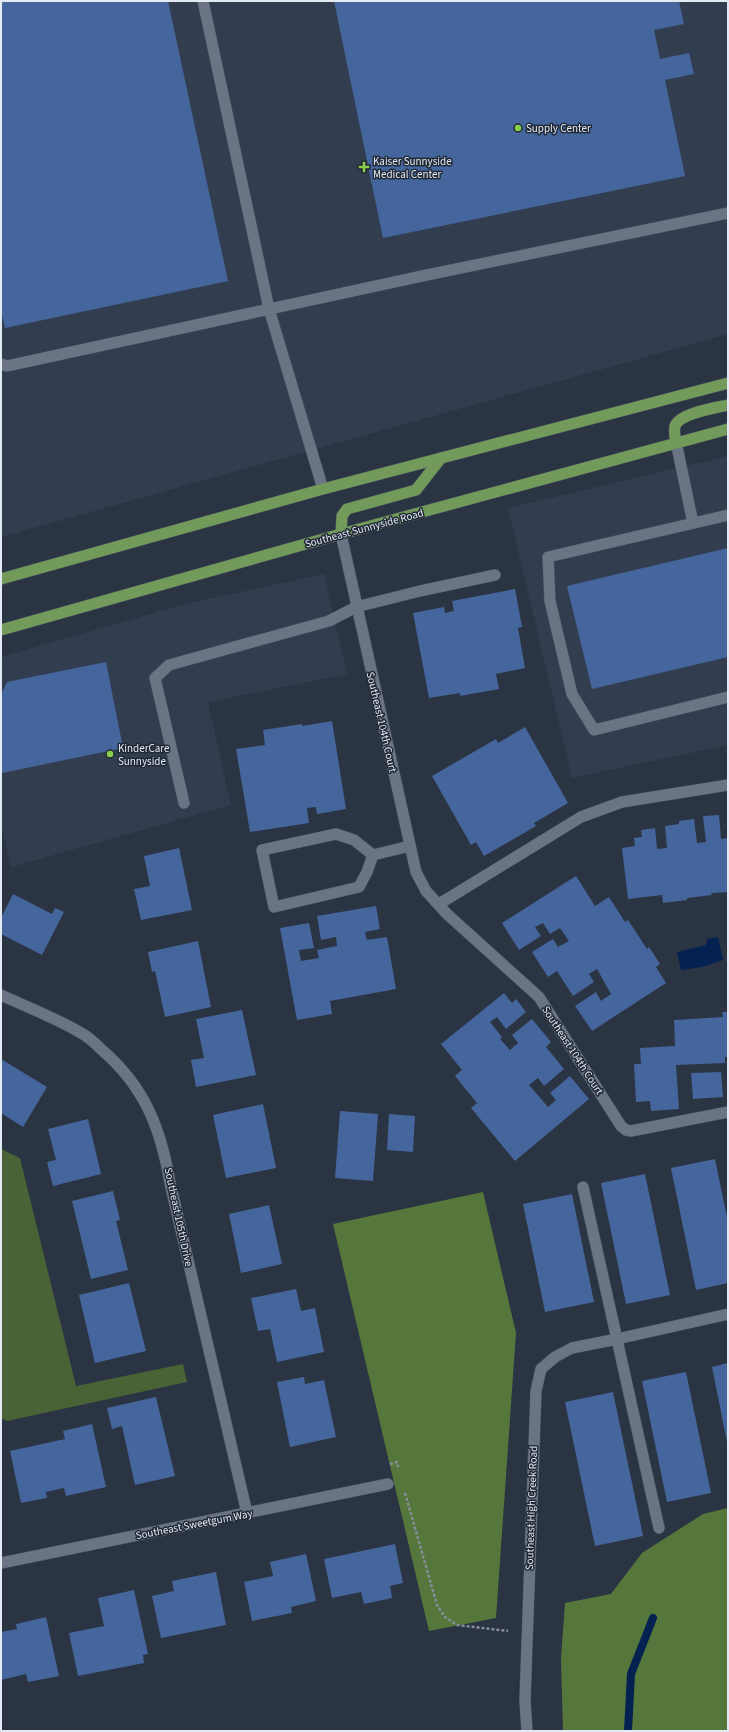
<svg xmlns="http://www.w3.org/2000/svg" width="729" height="1732" font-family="'Source Sans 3',sans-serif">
  <rect width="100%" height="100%" fill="#2b3442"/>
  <!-- built -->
  <g fill="#323e50">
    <path d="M1,1H728V334L1,537Z"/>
    <path d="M728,456V745L572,778L508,508Z"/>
    <path d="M324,574L347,674L208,702L231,805L11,867L1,825V657L185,604Z"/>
  </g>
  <!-- green -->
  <path fill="#496236" d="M1,1149L20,1158L76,1386L183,1364L187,1382L7,1421L1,1418Z"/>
  <!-- forest -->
  <g fill="#56773b">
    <path d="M483,1192L516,1333L496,1618L429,1631L333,1224Z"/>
    <path d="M728,1508V1731H563L561,1659L565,1603L611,1594L642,1553L703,1514Z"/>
  </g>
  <!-- water -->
  <path fill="#032151" d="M718,937L723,960L702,967L681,970L677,952L706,945L707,939Z"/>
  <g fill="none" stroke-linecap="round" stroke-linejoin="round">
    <!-- stream -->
    <path stroke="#032151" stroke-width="8" d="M628,1731L631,1674L653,1618"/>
  </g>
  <!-- building -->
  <g fill="#45669c">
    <path d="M1,1H168L228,281L5,328L1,311Z"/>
    <path d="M334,1H679L684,24L654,30L660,59L689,53L694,74L665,80L685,176L383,238Z"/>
    <path d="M728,548V657L592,689L567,586Z"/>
    <path d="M515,589L522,627L518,628L525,668L496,674L499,689L460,696V693L429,698L413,613L444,607L445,613L454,611L452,601Z"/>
    <path d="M106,662L123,748L2,773L1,695L7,682Z"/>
    <path d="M332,721L346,809L317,814L316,807L307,808L309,823L250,832L236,749L265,745L263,730L302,724V726Z"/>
    <path d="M525,727L568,803L534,823L536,826L484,856L476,842L471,845L432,776L496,739L498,743Z"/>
    <path d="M719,815L721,839L728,838V892L711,893L712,895L687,898V900L663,903L662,895L628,899L622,848L635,846L634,838L642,837L641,830L655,828L657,849L667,848L665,826L679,824V821L694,819L697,843L706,842L703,816Z"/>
    <path d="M179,848L192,910L141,920L134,889L150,886L144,856Z"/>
    <path d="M576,876L595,906L609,897L625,922L628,920L647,949L649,947L660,964L656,967L666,983L592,1031L575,1006L596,992L601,1001L611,994L597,969L589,974L594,982L573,996L557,971L548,977L532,952L553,939L558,947L569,941L560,928L550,934L543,923L535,927L541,936L519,950L502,923Z"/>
    <path d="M13,894L52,914L55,908L64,912L42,955L1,934V918Z"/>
    <path d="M376,906L380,929L365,932L367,940L387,937L396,989L330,1001L332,1014L297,1020L280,928L309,923L314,948L299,950L301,961L319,958L317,950L337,946L336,937L321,940L317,916Z"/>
    <path d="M198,941L211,1007L165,1017L155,971L152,972L148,952Z"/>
    <path d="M504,993L512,1003L516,999L526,1012L506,1029L497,1017L490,1022L502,1037L500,1039L510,1050L518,1043L512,1035L532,1019L551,1042L546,1047L564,1069L544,1086L538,1078L529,1085L548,1107L556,1100L550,1093L570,1076L589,1099L515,1161L471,1108L477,1103L455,1076L462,1070L441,1044Z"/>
    <path d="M242,1010L256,1075L196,1087L191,1060L204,1058L196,1019Z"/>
    <path d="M722,1012H728V1057H725V1063L676,1065L679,1109L651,1111L650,1101L636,1102L634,1064H641L640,1048L675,1046L674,1020L723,1017Z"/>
    <path d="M1,1059L47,1087L23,1127L1,1113Z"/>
    <path d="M721,1072L723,1097L693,1099L691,1073Z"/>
    <path d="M263,1104L276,1168L226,1178L213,1115Z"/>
    <path d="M340,1111L378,1114L373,1181L335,1178Z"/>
    <path d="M389,1114L415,1116L413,1152L387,1150Z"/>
    <path d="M88,1119L101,1174L53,1186L47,1162L56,1160L48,1129Z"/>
    <path d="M715,1159L728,1222V1283L696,1290L671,1168Z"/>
    <path d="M645,1174L670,1295L626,1304L601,1183Z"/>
    <path d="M113,1191L120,1220L116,1221L128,1270L91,1279L72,1201Z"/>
    <path d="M572,1194L594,1302L545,1312L523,1204Z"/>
    <path d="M269,1205L282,1264L241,1273L229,1214Z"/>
    <path d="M129,1283L146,1351L95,1363L79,1295Z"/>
    <path d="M296,1289L301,1311L315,1308L324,1352L277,1362L270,1329L258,1331L251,1298Z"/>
    <path d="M728,1363V1442H727L712,1367Z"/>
    <path d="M686,1372L711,1493L667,1502L642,1381Z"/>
    <path d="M304,1377L305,1384L324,1380L336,1437L290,1447L277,1382Z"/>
    <path d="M613,1392L643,1536L595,1546L565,1402Z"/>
    <path d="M156,1397L175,1476L135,1485L122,1426L112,1429L107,1408Z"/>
    <path d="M92,1424L106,1487L66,1496L64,1488L46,1492L47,1498L21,1503L10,1451L65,1439L63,1431Z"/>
    <path d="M395,1544L403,1583L390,1586L392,1598L364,1604L361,1592L332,1598L324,1559Z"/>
    <path d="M306,1554L316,1601L291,1607L292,1613L252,1621L244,1582L273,1576L270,1562Z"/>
    <path d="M216,1572L226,1625L161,1638L152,1596L174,1591L172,1581Z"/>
    <path d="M134,1590L148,1654L143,1655L144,1663L78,1676L69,1633L104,1626L98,1598Z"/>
    <path d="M46,1617L59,1676L28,1682L26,1674L1,1680V1632L17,1629L16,1624Z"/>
  </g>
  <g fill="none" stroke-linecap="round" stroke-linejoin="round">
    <defs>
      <g id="service">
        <path d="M203,1L269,309L323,489"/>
        <path d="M1,364L7,366L422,276L728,213"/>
        <path d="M676,442L693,523"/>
        <path d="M728,515L548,557L550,601L572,694L594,730L728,697"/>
        <path d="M184,803L155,678L169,665L329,621L356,607L420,591L495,575"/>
        <path d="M373,855L367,872L359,887L274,907L262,850L336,834L354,840L373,855L410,846"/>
        <path d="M583,1187L659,1528"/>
        <path d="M617,1339L728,1314"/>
      </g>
      <g id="minor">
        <path d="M341,534L416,872L426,891L447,914L539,997L621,1126L626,1130L631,1131L728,1112"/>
        <path d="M439,904L581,817L622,802L728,785"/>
        <path d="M1,995C27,1007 56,1018 81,1033C89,1037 96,1044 102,1050C145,1087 161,1129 170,1183L247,1513"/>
        <path d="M1,1563L388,1484"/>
        <path d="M527,1731L525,1700L536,1391L541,1369L555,1357L572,1348L617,1339"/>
      </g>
      <g id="primary">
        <path d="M676,442C675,438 674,431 675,426C680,413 715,408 728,405"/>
        <path d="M341,534L342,516L347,509L416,490L441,458"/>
        <path d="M1,579L323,489L728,383"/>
        <path d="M1,630L341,534L728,429"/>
      </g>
    </defs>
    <!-- service casing -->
    <use href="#service" stroke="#49515d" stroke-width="12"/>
    <!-- minor casing -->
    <use href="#minor" stroke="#49515d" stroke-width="12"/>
    <!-- primary casing -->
    <use href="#primary" stroke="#49515d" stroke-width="12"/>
    <!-- path -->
    <g stroke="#878e9a" stroke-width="2.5" stroke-dasharray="3 2" stroke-linecap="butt">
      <path d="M390,1464L397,1462L398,1467"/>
      <path d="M405,1493L437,1605L445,1617L457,1625L508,1631"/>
    </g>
    <!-- service -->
    <use href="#service" stroke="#6a7484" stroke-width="11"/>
    <!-- minor -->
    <use href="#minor" stroke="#6a7484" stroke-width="11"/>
    <!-- primary -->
    <use href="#primary" stroke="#729a5b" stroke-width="11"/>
  </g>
  <!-- markers -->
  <g fill="#89cf48" stroke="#212a37" stroke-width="1.5">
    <circle cx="518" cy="128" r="4"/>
    <path d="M362 161h4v4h4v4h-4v4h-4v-4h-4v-4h4z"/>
    <circle cx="110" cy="754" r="4"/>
  </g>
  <g text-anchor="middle" stroke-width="3" stroke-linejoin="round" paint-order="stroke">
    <!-- poi labels -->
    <g font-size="11" fill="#e4eaf3" stroke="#212a37" text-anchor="start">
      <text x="526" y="132">Supply Center</text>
      <text x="373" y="165">Kaiser Sunnyside<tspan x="373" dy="13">Medical Center</tspan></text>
      <text x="118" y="752">KinderCare<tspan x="118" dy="13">Sunnyside</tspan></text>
    </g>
    <!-- street labels -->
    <g font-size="11" fill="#e4eaf3" stroke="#212a37">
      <text transform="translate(364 528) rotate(-15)" y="4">Southeast Sunnyside Road</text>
      <text transform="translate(382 722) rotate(77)" y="4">Southeast 104th Court</text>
      <text transform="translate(573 1050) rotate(57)" y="4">Southeast 104th Court</text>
      <text transform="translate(179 1217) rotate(78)" y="4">Southeast 105th Drive</text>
      <text transform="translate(531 1508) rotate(-88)" y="4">Southeast High Creek Road</text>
      <text transform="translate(194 1524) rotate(-11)" y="4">Southeast Sweetgum Way</text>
    </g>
  </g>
  <!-- border -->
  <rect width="729" height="1732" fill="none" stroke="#e4eaf3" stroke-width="4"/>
</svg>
